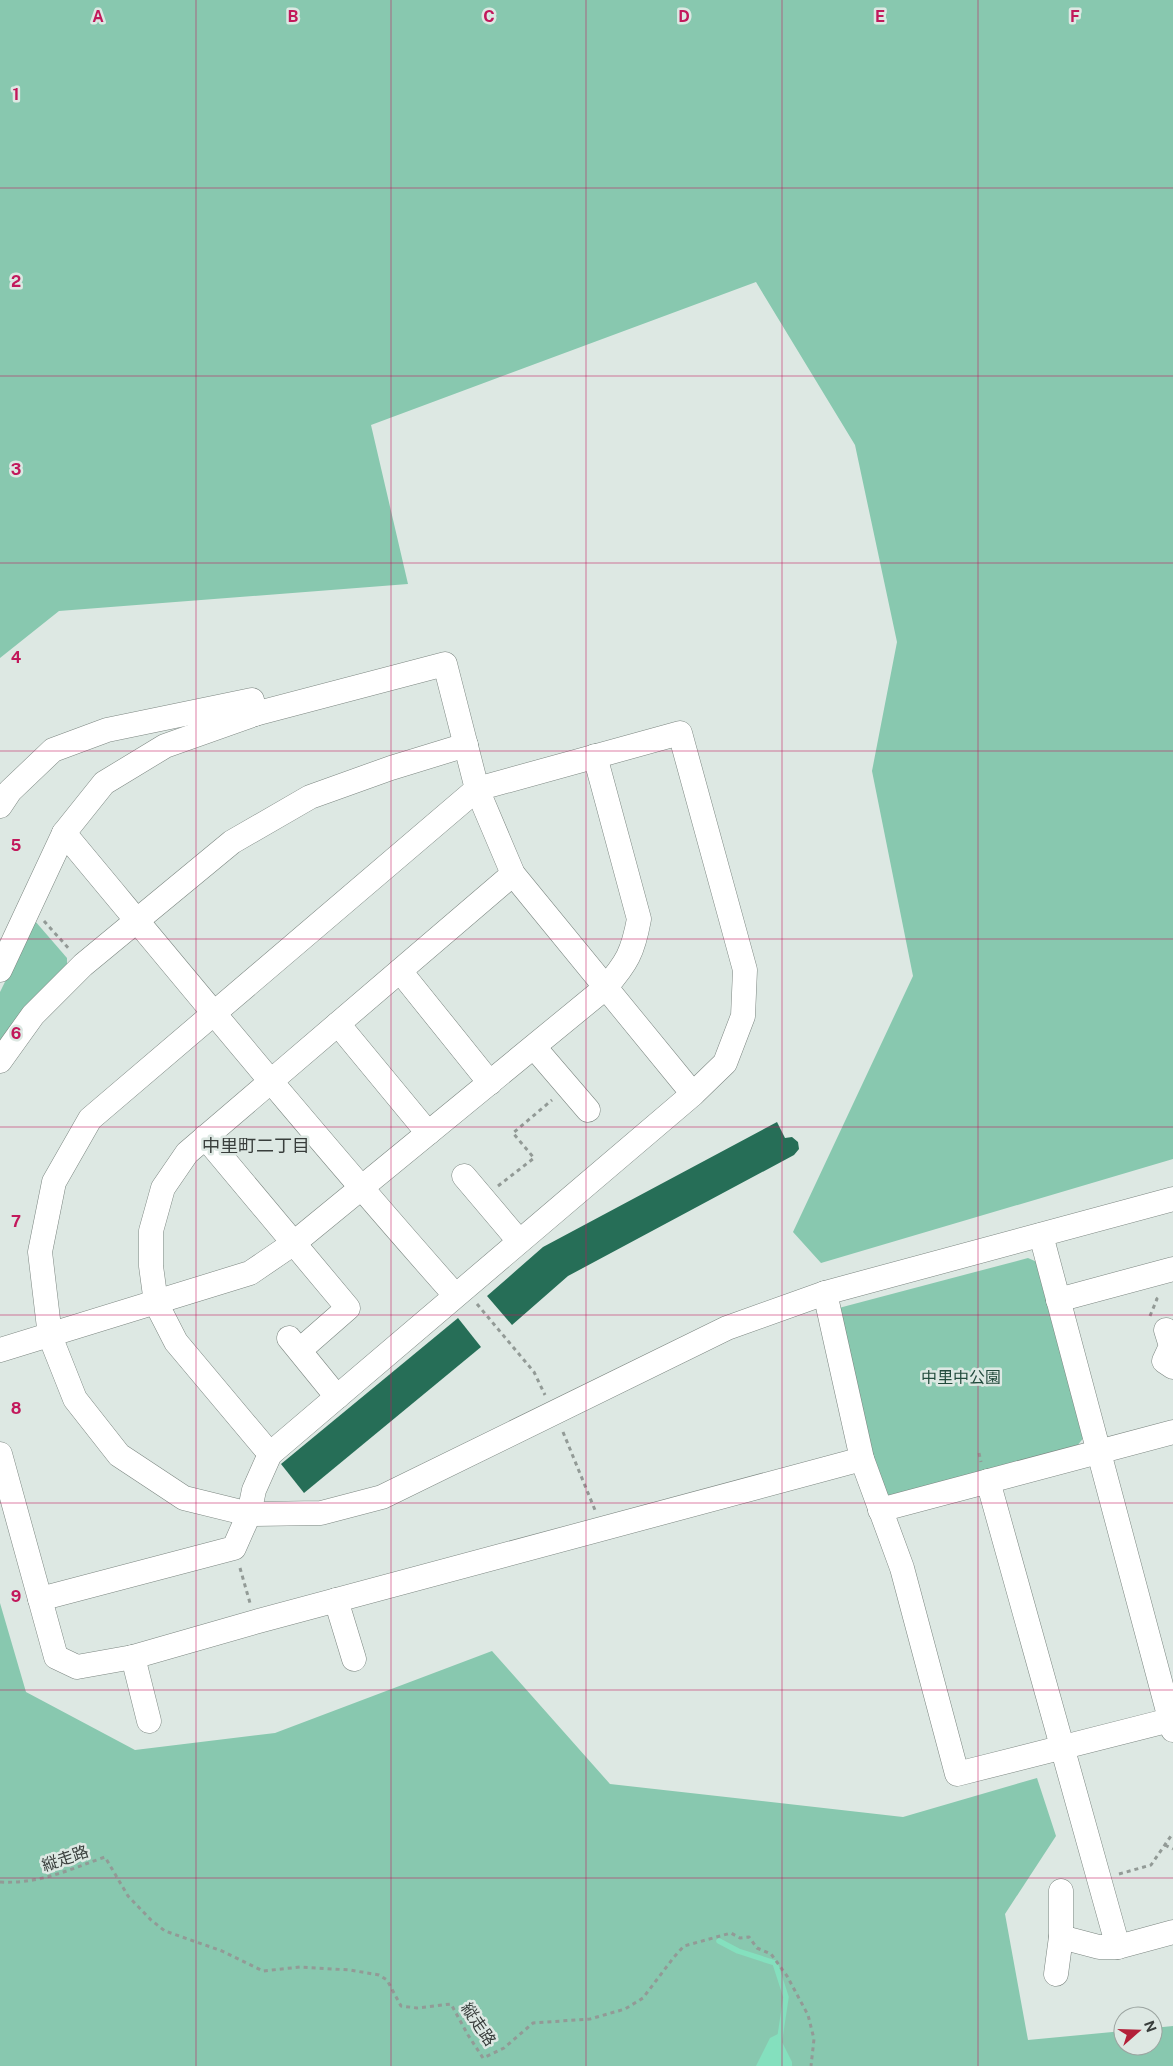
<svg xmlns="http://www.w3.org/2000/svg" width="1173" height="2066" font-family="'Public Sans','Noto Sans JP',sans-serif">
  <rect width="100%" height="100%" fill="#dde8e3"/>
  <!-- green -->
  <g fill="#88c8af">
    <path d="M0,0H1173V1159L821,1263L793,1232L913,976L872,771L897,642L855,445L756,282L371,425L408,584L59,611L0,658Z"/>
    <path d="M35,921L67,958V970L0,1046V992Z"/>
    <path d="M1028,1258L1037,1262L1085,1436L1077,1446L891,1498L880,1492L835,1309Z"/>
    <path d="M0,1603L26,1692L135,1750L275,1733L492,1651L610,1784L903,1817L1037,1778L1056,1836L1005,1914L1028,2040L1123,2031V2046H1153V2028L1173,2026V2066H0Z"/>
  </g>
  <!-- water -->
  <path fill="#84e0be" d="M778,2034L792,2062V2066H756L770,2038Z"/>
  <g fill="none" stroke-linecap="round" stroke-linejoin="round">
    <!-- stream -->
    <path stroke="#84e0be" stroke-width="5.5" d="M719,1941L738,1951L775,1963L786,1997L779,2044"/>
  </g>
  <!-- building -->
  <g fill="#266e57">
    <path d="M777,1122L785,1138L792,1137L798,1142L799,1149L794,1155L568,1276L512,1325L487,1296L543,1247Z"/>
    <path d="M458,1318L481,1347L304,1493L281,1464Z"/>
  </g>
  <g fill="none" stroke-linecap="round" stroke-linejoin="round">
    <defs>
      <g id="minor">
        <path d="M0,806L10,791L53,750L107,730L252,700L255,714"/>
        <path d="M64,833C193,988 321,1144 455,1295"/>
        <path d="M0,970L64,833L104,783L165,746L255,714L445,664L477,789L90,1119L54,1182L40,1252L50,1336L75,1399L119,1455L184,1498L249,1514L321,1513L382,1497L727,1328L825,1293L1173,1199"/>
        <path d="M400,971L490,1083"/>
        <path d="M338,1024L428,1133"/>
        <path d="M534,1047L588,1110"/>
        <path d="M0,1061L33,1015L83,965L232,842L310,797L391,768L466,745"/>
        <path d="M205,1137L348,1308L300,1350"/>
        <path d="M464,1176L519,1241"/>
        <path d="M1041,1235L1173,1730"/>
        <path d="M825,1293L862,1459L902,1568L957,1774L1170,1720"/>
        <path d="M1058,1300L1173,1269"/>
        <path d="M1166,1330L1171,1346L1164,1361L1173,1367"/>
        <path d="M289,1338L337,1397"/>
        <path d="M0,1350L250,1273L294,1243L605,988C627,963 633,952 639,919L595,756"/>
        <path d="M0,1454L56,1657L77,1667L133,1657L255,1622L862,1459"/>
        <path d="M270,1454L176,1342L156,1303L151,1266V1231L163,1188L187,1153L513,874"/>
        <path d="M988,1481L1118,1947L1173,1932"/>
        <path d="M880,1510L1173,1432"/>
        <path d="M40,1599L234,1548L249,1514L254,1490L270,1454L693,1094L725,1063L743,1016L745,970L680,733L477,789L513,874L693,1094"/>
        <path d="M336,1600L354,1659"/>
        <path d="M133,1657L149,1721"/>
        <path d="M1061,1937L1099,1947H1118"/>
        <path d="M1056,1974L1061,1937V1891"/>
      </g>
    </defs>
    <!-- minor casing -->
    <use href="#minor" stroke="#7c8681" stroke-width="25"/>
    <!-- path -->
    <g stroke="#929a96" stroke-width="3" stroke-dasharray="4 4" stroke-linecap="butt">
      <path d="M44,921L70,950"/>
      <path d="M498,1186L534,1158L513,1133L552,1100"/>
      <path d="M477,1304L534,1372L545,1395"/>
      <path d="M1150,1316L1157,1299L1153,1296"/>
      <path d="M563,1432L595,1510"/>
      <path d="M979,1453L981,1462"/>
      <path d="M240,1568L250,1603"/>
      <path d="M1165,1845L1173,1849"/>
      <path d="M1119,1874L1151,1865L1173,1833"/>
      <path d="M0,1882C40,1884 68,1870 105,1857L128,1896L151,1920L165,1931L222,1951L263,1971L300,1967L350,1970L379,1975L387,1980L401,2006L417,2008L451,2004L468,2035L483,2058L504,2048L533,2023L590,2019L625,2009L643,1998L674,1957L684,1946L731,1933L740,1938L749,1937L757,1948L771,1954L787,1976L808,2015L814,2039L811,2066"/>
    </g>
    <!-- minor -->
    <use href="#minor" stroke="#fff" stroke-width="24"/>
  </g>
  <!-- grid -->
  <path fill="none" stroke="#c2185b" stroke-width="1" stroke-opacity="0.55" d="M196,0V2066M391,0V2066M586,0V2066M782,0V2066M978,0V2066M0,188H1173M0,376H1173M0,563H1173M0,751H1173M0,939H1173M0,1127H1173M0,1315H1173M0,1503H1173M0,1690H1173M0,1878H1173"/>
  <g text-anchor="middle" stroke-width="5" stroke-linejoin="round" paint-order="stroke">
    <!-- park labels -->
    <g font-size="16" fill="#234b3d" stroke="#dde8e3">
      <text x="961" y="1383">中里中公園</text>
    </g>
    <!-- street labels -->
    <g font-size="16" fill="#393e3c" stroke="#dde8e3">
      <text transform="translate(65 1858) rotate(-19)" y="6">縦走路</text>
      <text transform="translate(479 2024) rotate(56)" y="6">縦走路</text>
    </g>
    <!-- neighbourhood labels -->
    <g font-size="18" fill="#393e3c" stroke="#dde8e3">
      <text x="256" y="1152">中里町二丁目</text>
    </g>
  </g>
  <g font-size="16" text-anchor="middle" font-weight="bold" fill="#c2185b" stroke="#dde8e3" stroke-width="5" stroke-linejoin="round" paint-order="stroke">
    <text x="98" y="22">A</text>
    <text x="293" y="22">B</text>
    <text x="489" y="22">C</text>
    <text x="684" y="22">D</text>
    <text x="880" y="22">E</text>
    <text x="1075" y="22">F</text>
    <text x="16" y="100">1</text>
    <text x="16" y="287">2</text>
    <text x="16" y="475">3</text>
    <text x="16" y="663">4</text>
    <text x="16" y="851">5</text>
    <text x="16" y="1039">6</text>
    <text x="16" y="1227">7</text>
    <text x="16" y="1414">8</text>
    <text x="16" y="1602">9</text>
  </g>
  <!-- north arrow -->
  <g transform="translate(1138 2031) rotate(70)"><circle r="24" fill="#dde8e3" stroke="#9ba4a0"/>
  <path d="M0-4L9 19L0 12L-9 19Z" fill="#b32039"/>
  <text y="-8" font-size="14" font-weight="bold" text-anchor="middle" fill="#393e3c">N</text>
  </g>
</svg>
